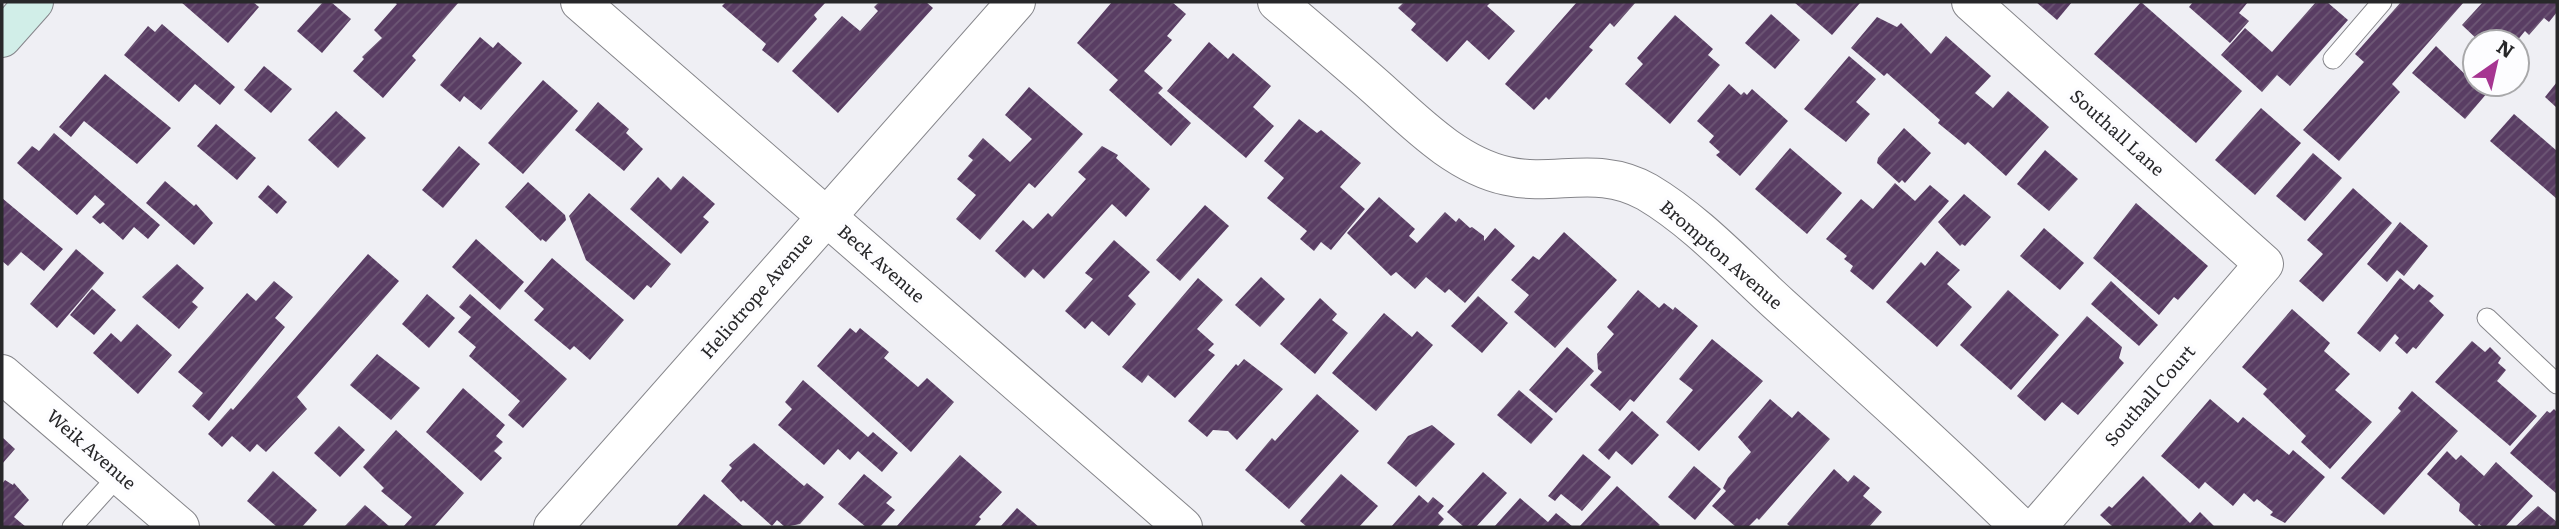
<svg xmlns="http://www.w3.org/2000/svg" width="2559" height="529" font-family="Literata,serif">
  <defs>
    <pattern id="building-hatch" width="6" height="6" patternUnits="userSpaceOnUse" patternTransform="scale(1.75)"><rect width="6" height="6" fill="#593d63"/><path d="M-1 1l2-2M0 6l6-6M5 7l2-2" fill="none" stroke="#6d5775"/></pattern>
  </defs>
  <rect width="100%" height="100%" fill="#efeff4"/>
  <!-- building -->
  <g fill="url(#building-hatch)">
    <path d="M181,2H253L259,7L228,43Z"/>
    <path d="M323,2H331L351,19L322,53L297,31Z"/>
    <path d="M394,2H459L412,56L416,60L383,98L353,71L364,59L362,57L382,38L374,30L397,4Z"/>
    <path d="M726,2H826L814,15L817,19L778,63L762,50L766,44L722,6Z"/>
    <path d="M879,2H926L933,8L838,113L792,71L842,16L860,31L878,11L874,7Z"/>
    <path d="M1112,2H1172L1186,14L1167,36L1172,40L1144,71L1163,88L1158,93L1191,123L1171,146L1109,90L1118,80L1077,43Z"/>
    <path d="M1404,2H1491L1487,6L1515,31L1489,60L1467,40L1447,62L1411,30L1416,24L1398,8Z"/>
    <path d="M1577,2H1636L1614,27L1610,23L1589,47L1593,50L1549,100L1546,97L1534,110L1505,84Z"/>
    <path d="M1794,2H1858L1860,3L1832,35Z"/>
    <path d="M2036,2H2072L2057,20Z"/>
    <path d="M2141,2L2242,91L2196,143L2094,54Z"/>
    <path d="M2193,2H2248L2239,13L2249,21L2230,43L2189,7Z"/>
    <path d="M2316,2H2327L2348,20L2290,86L2277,75L2262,92L2221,55L2245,28L2272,52Z"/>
    <path d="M2401,2H2464L2392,84L2400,92L2339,161L2303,130L2364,62L2355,54Z"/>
    <path d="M2483,2H2557V12L2549,22L2544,18L2529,35L2525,31L2516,42H2480L2462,25Z"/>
    <path d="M1771,14L1800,40L1775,69L1745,43Z"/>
    <path d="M1675,15L1713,49L1708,55L1720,65L1670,124L1625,84L1643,64L1637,58Z"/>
    <path d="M1877,17L1897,27L1901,23L1931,54L1946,36L1991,76L1975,93L1993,108L2008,91L2049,127L2006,176L1968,142L1965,145L1938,123L1940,120L1887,73L1884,76L1851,48Z"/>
    <path d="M162,24L235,87L220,105L195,84L179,102L124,55L148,26L155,32Z"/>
    <path d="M480,37L493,48L498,42L522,63L481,110L464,96L460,102L440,85Z"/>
    <path d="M1209,42L1228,59L1233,53L1271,86L1253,107L1274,126L1246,158L1167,91Z"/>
    <path d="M2436,46L2475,84L2488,92L2465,119L2412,73Z"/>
    <path d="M1849,56L1876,79L1856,102L1870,114L1846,142L1804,109Z"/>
    <path d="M264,66L292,89L271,113L244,90Z"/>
    <path d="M105,74L171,128L137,164L84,121L71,137L59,127Z"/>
    <path d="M543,80L578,111L523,174L488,143Z"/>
    <path d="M2557,82V108L2545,97Z"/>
    <path d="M1729,84L1741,95L1744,92L1747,95L1752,89L1788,121L1740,176L1716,155L1720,152L1709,142L1714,136L1697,121Z"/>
    <path d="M1029,87L1083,134L1035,188L1029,183L980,240L956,219L976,195L957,179L973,160L968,156L983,138L1010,162L1032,139L1005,115Z"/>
    <path d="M598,102L629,129L626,133L643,149L624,171L575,130Z"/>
    <path d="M2261,108L2301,143L2255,195L2215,160Z"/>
    <path d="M336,111L366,138L338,168L308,140Z"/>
    <path d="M2514,114L2557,151V199L2490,141Z"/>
    <path d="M1299,119L1317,133L1321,130L1361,163L1340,187L1365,209L1331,250L1321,242L1314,251L1300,239L1307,231L1267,198L1284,178L1264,161Z"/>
    <path d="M216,124L256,158L237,180L197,146Z"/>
    <path d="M1904,128L1931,153L1905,183L1902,180L1899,183L1877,163L1878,158Z"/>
    <path d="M54,133L160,225L148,239L134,227L123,240L103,222L100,224L92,217L105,204L95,195L77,215L17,163L32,146L39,151Z"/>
    <path d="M459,146L480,164L443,208L422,190Z"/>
    <path d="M1102,146L1118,155L1116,158L1150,189L1126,217L1112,204L1044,279L1033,269L1025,278L995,251L1023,220L1033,229L1048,213L1052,217L1086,179L1078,172Z"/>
    <path d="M1790,148L1842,193L1807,234L1755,189Z"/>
    <path d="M2045,150L2078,179L2049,211L2017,184Z"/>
    <path d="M2313,153L2342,178L2305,221L2276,196Z"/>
    <path d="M683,176L715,204L703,217L709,222L681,254L630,209L658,177L671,190Z"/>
    <path d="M165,181L194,206L196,204L213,223L194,245L146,203Z"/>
    <path d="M528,182L565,215L566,220L546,242L542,239L541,241L505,207Z"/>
    <path d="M1895,183L1915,201L1930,185L1949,201L1873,290L1850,271L1853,266L1844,259L1847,256L1826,239L1861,199L1873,209Z"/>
    <path d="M268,185L287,202L277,214L258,197Z"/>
    <path d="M2353,188L2392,223L2323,302L2299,281L2323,254L2307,240Z"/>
    <path d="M589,193L671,264L651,288L647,285L634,300L586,260L569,216Z"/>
    <path d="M1964,194L1991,217L1965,246L1962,244L1960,246L1938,222Z"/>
    <path d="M1379,197L1415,229L1409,236L1417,243L1445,212L1456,222L1459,218L1470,228L1472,227L1484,236V241L1495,228L1515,246L1465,303L1449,289L1445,293L1426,277L1415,289L1396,272L1391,276L1347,233Z"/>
    <path d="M2,198L63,249L44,271L21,252L8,266L2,261Z"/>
    <path d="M2136,203L2208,266L2178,300L2174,297L2159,315L2093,258Z"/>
    <path d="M1205,205L1229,226L1180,281L1156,260Z"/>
    <path d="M2400,222L2428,246L2404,276L2397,270L2387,282L2367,264Z"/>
    <path d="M2044,228L2084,263L2060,290L2020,256Z"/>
    <path d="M1564,232L1617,280L1555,348L1514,312L1529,295L1511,280L1533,256L1539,260Z"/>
    <path d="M476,239L524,282L500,310L452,267Z"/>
    <path d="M1114,240L1150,272L1128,296L1136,304L1109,336L1092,321L1085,329L1065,311L1093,279L1085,273Z"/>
    <path d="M76,249L104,273L57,328L30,304Z"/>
    <path d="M1937,251L1960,270L1947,284L1972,307L1937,347L1886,302L1921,262L1925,266Z"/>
    <path d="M368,254L399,281L297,397L307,409L266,452L257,444L250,452L232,436L222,447L208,434L231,408L233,410Z"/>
    <path d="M552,258L624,320L590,360L574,346L570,350L534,320L544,309L524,291Z"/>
    <path d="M177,264L204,288L192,302L198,307L179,329L142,297Z"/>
    <path d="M1261,277L1285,299L1260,327L1235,305Z"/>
    <path d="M1198,278L1223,300L1197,329L1214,344L1208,350L1215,355L1175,398L1148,375L1142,383L1122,367Z"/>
    <path d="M2400,278L2414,290L2419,284L2434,296L2429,301L2444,315L2416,349L2413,347L2407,354L2395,343L2399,338L2395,334L2380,352L2357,333Z"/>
    <path d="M274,281L293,297L275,318L285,327L209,421L192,406L203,393L178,372L247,293L256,301Z"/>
    <path d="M2111,281L2158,325L2139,346L2091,304Z"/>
    <path d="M92,289L116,310L94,335L70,315Z"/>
    <path d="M1638,290L1659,308L1664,303L1673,310L1675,307L1698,326L1634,402L1630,399L1620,411L1590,385L1602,372L1598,369L1597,354L1614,334L1607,327Z"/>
    <path d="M2008,290L2059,335L2011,390L1960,345Z"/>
    <path d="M427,294L455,318L429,348L402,324Z"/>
    <path d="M470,294L567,379L523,428L508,415L520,401L469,356L476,347L458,332L471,317L459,307Z"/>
    <path d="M1478,296L1508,323L1482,353L1451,326Z"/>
    <path d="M1320,298L1337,314L1332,320L1348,333L1315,374L1280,344Z"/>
    <path d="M2292,309L2330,343L2324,351L2350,374L2335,390L2372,422L2330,469L2301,442L2306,436L2263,394L2267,389L2242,367Z"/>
    <path d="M1384,313L1412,337L1417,331L1433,345L1376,411L1332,373Z"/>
    <path d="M2087,316L2122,347L2119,358L2124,363L2078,415L2062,402L2045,421L2017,396Z"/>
    <path d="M137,324L172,355L138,394L93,353L111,333L121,342Z"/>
    <path d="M850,328L856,333L860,328L889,352L884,358L918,387L927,378L954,402L911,452L817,366Z"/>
    <path d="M1712,339L1763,381L1699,451L1666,422L1693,390L1679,379Z"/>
    <path d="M2472,341L2485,352L2490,347L2501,358L2498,363L2506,370L2497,381L2537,416L2510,446L2435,382Z"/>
    <path d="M1567,347L1594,371L1556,413L1529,390Z"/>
    <path d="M377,354L420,388L391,420L350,385Z"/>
    <path d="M1244,359L1283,389L1237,440L1228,431L1213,430L1207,437L1188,421L1236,364L1238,366Z"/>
    <path d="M803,380L868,437L873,432L898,453L882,472L858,451L850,460L838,449L824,465L778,425L792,409L785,402Z"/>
    <path d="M463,388L505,425L496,436L503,442L494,451L502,458L481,481L426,432Z"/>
    <path d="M1519,390L1553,419L1531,444L1497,415Z"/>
    <path d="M2412,391L2458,431L2384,515L2341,478L2401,411L2398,408Z"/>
    <path d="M1317,394L1359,431L1289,509L1245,470L1272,438L1275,441Z"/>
    <path d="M1770,399L1792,418L1798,411L1830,439L1759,520L1757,518L1748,527H1736L1712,506L1726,491L1723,488L1728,478L1751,452L1738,437Z"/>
    <path d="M2210,399L2238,423L2243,417L2289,455L2293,450L2325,477L2285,523L2270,515L2273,512L2257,499L2254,502L2244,493L2233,506L2205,482L2199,489L2161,456Z"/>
    <path d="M2554,409L2557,412V494L2510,453L2547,411L2550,413Z"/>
    <path d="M1632,411L1659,435L1632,465L1616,451L1609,460L1598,450Z"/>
    <path d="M1432,425L1455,444L1416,487L1387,463L1408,436Z"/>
    <path d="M339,426L365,450L340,477L314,453Z"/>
    <path d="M396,430L464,493L434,527H403L412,517L381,491L384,488L363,467Z"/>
    <path d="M2,437L15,449L2,464Z"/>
    <path d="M754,443L804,486L807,483L824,497L800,524L785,527L777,520L772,526L743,500L741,502L721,481L732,468L729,465Z"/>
    <path d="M2447,451L2456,460L2461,455L2484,476L2496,462L2533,496L2505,527H2483L2479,524L2477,527L2459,511L2460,504L2427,474Z"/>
    <path d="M1583,454L1611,477L1582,511L1561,494L1555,501L1548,496Z"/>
    <path d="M960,455L1002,492L979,517L981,519L974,527H896Z"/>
    <path d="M1694,466L1721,489L1695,520L1668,497Z"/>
    <path d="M1834,469L1848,482L1854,475L1870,488L1863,496L1882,512L1869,527H1791L1787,524Z"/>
    <path d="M273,471L317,510L302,527H277L247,501Z"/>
    <path d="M1483,472L1507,493L1476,527H1464L1447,512Z"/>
    <path d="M864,474L892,497L886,503L895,510L880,527H866L838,504Z"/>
    <path d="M1341,474L1378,506L1359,527H1307L1300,521Z"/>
    <path d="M2143,476L2190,523L2200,512L2215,527H2113L2100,515L2109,506L2112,508Z"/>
    <path d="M5,480L13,485L14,483L29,500L14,517L26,527H2V484Z"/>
    <path d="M1617,486L1660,525L1657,527H1579Z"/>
    <path d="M704,494L744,527H676Z"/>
    <path d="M1419,495L1428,503L1433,497L1444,506L1438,513L1444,519L1437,527H1391Z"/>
    <path d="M1520,498L1548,522L1556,513L1573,527H1494Z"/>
    <path d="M365,505L390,527H344Z"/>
    <path d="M2538,506L2557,522V527H2515Z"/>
    <path d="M1017,508L1039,527H1000Z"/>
  </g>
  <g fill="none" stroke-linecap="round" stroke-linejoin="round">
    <defs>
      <g id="lane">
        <path d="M2333,59L2382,2"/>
        <path d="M2487,318L2557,384"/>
        <path d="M72,527L119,475"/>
      </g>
      <g id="street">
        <path d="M580,2L1183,527"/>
        <path d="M1277,2C1311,31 1344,59 1377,88C1415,122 1456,165 1507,176C1555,187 1598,164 1647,192C1696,221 1738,267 1780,305C1861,378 1942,451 2020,527"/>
        <path d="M1971,2L2264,264L2037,527"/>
        <path d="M2,374L180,527"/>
        <path d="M553,527L1016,2"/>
      </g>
      <path id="secondary" d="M2,38L34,2"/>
    </defs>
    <!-- lane casing -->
    <use href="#lane" stroke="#85858a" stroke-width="21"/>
    <!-- street casing -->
    <use href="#street" stroke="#85858a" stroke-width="40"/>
    <!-- secondary casing -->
    <use href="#secondary" stroke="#85858a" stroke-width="40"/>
    <!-- lane -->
    <use href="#lane" stroke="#fff" stroke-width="19"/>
    <!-- street -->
    <use href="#street" stroke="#fff" stroke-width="38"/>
    <!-- secondary -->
    <use href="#secondary" stroke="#d1eee8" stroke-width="38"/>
  </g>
  <g text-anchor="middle" stroke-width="7" stroke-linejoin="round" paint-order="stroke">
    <!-- street labels -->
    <g font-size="18" fill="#28282a" stroke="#fdfdff">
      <text transform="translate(2117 133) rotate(42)" y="6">Southall Lane</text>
      <text transform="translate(1721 255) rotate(41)" y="6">Brompton Avenue</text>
      <text transform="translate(881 264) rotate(41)" y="6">Beck Avenue</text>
      <text transform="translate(757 296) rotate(-49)" y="6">Heliotrope Avenue</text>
      <text transform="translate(2150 396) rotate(-49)" y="6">Southall Court</text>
      <text transform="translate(91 450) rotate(41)" y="6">Weik Avenue</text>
    </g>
  </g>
  <!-- border -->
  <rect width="2559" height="529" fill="none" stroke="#28282a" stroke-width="7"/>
  <!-- north arrow -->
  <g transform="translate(2496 63) rotate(34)"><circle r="33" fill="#fdfdff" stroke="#a8a8aa" stroke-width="2"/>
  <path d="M0-5L12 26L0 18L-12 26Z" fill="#a63591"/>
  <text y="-10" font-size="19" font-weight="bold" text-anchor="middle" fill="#28282a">N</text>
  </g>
</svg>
